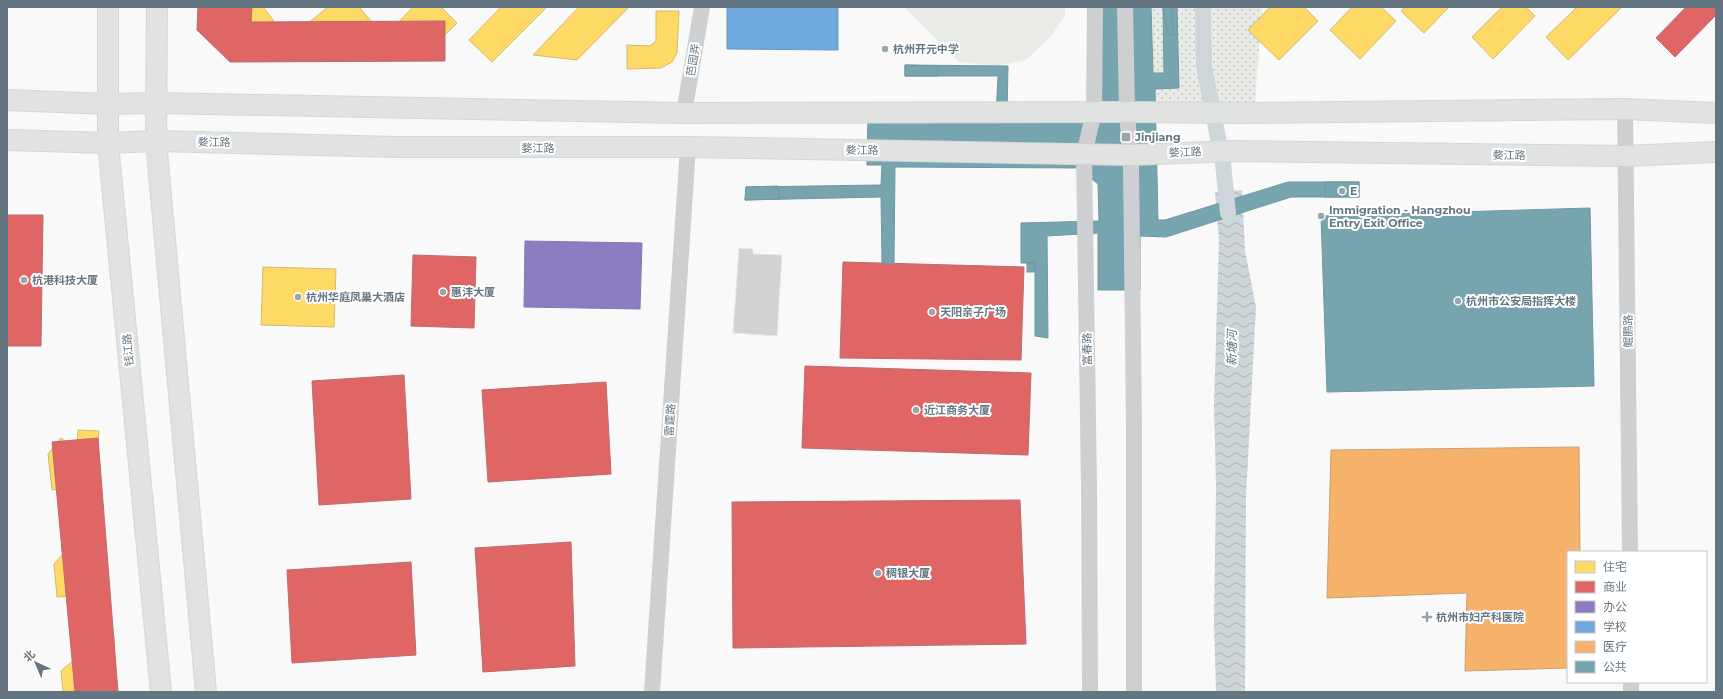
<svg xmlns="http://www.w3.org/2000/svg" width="1723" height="699" font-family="Montserrat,'Noto Sans SC',sans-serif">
  <defs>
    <pattern id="park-dots" width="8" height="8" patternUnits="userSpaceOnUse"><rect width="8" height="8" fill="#e8ebe6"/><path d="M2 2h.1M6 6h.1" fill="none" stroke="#c0c3c0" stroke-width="1.8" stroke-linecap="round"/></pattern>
    <pattern id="water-waves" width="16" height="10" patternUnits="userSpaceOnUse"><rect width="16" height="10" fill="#ced6d9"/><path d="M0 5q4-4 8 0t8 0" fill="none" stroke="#abb2b5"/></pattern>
  </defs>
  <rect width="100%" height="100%" fill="#f9f9f9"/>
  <!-- grass -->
  <path fill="#e8ebe6" d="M904,7H1065V15L1052,35L1026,60L994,66L959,62Z"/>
  <!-- park -->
  <path fill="url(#park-dots)" d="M1140,7H1262L1255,104L1142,102Z"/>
  <!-- water -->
  <path fill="url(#water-waves)" d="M1242,190L1245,250L1256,307L1246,497L1245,692H1216L1214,623L1216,488L1214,405L1219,240L1215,192Z"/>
  <!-- homes -->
  <g fill="#ffd966" stroke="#d1bb6f">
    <path d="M241,7H263L277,25L238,56L215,26Z"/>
    <path d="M328,7H359L373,23L335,57L307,24Z"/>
    <path d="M413,7H441L457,23L422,58L392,29Z"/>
    <path d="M501,7H547L492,62L469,40Z"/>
    <path d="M579,7H629L577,60L533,55Z"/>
    <path d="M1270,7H1304L1318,21L1279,60L1248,30Z"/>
    <path d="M1352,7H1381L1396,21L1360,59L1330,30Z"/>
    <path d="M1405,7H1449L1424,33L1401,11Z"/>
    <path d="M1502,7H1526L1535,16L1493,59L1472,37Z"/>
    <path d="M1577,7H1622L1568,60L1546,37Z"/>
    <path d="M656,11H679L677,53L672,62L661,68L627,69V45L650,46L656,41Z"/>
    <path d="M263,267L336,269L334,327L261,325Z"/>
    <path d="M78,430L99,431L97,458L84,470L85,485L52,490L48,454L61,438L77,451Z"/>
    <path d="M103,530L106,562L86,582L87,595L57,597L54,564L69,547L79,555L77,532Z"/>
    <path d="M114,637L115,672L98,688L99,692H63L61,671L82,653L88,660L87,639Z"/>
  </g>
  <!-- shops -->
  <g fill="#e06666" stroke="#bb6b6f">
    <path d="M198,7H252L251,22L445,21V61L230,62L197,30Z"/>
    <path d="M1686,7H1716V15L1675,57L1656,38Z"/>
    <path d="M7,215H43L41,346H7Z"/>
    <path d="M413,255L476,257L474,328L411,326Z"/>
    <path d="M843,262L1024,267L1021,360L840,358Z"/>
    <path d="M805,366L1031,373L1028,455L802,448Z"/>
    <path d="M404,375L411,499L319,505L312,381Z"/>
    <path d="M606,382L611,474L488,482L482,390Z"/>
    <path d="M98,438L118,692H75L52,442Z"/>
    <path d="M1020,500L1026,644L733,648L732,502Z"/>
    <path d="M571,542L575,666L483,672L475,548Z"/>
    <path d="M411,562L416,655L292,663L287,570Z"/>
  </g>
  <!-- offices -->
  <path fill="#8e7cc3" stroke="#827ab0" d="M525,241L642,243L640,309L524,307Z"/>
  <!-- schools -->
  <path fill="#6fa8dc" stroke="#6c99c1" d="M727,7H838V50L727,49Z"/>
  <!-- health -->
  <path fill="#f6b26b" stroke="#caa072" d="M1579,447L1580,552H1568V668L1465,671L1467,593L1327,598L1331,450Z"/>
  <!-- public -->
  <g fill="#76a5af" stroke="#7197a2">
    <path d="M1099,7H1151L1153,73H1164L1163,7H1177L1179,88L1155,89L1158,220H1165L1288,182H1359V197H1291L1166,237L1140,236V290H1098V233L1047,236L1048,338L1035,336V263H1021V223L1099,221L1098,184L1078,168L895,167L894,264L882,263L881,197L745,200L746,187L881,185L882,165H867L868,114L996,117L998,76H905V65L1008,66L1007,117L1087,106Z"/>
    <path d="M1163,7H1172L1173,35H1168Z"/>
    <path d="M905,65L938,66V76H905Z"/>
    <rect x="1325" y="182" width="34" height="15"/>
    <path d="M778,186L779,199L745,200L746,187Z"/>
    <path d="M1590,208L1594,386L1327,392L1321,216Z"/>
    <rect x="1027" y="263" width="8" height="9"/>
  </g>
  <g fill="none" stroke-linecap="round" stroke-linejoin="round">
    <!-- canal -->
    <path stroke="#ced6d9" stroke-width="16" d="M1203,7L1204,67L1223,163L1228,213"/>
  </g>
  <!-- building -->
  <path fill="#d0d2d3" stroke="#e8e8e8" d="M739,248L753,249V254L782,255L777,336L733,333Z"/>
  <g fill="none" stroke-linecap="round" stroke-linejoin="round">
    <defs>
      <g id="major">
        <path d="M108,7V143L161,692"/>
        <path d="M157,7L156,141L206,692"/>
        <path d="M7,100L107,104L155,103L684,113L1127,112L1240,113L1625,109L1716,113"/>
        <path d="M7,140L108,143L156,141L398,147H688L1131,155L1233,151L1625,156L1716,152"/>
      </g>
    </defs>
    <!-- major casing -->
    <use href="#major" stroke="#d5d6d7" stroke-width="22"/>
    <!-- minor -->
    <g stroke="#cecfd0" stroke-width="16">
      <path d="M1125,7L1127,112L1131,166L1134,428V692"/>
      <path d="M1625,109L1630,552"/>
      <path d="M684,113L702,7"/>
      <path d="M1631,682V692"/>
      <path d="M652,692L688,147"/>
      <path d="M1090,692L1089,485L1084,154L1094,112L1095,7"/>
    </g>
    <!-- major -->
    <use href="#major" stroke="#e1e2e2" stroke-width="20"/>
  </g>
  <!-- markers -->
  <g fill="#99a4ac" stroke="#fff" stroke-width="1.5">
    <circle cx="885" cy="49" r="4"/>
    <rect x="1121" y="132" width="10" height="10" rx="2"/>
    <circle cx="1342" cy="191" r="4"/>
    <circle cx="1321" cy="216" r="4"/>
    <circle cx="24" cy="280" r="4"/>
    <circle cx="443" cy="292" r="4"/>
    <circle cx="298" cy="297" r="4"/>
    <circle cx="1458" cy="301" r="4"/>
    <circle cx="932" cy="312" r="4"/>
    <circle cx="916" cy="410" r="4"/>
    <circle cx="878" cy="573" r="4"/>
    <path d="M1425 611h4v4h4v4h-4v4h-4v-4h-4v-4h4z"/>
  </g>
  <g text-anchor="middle" stroke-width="4" stroke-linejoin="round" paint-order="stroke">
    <!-- poi labels -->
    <g font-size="11" font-weight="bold" fill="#657683" stroke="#fff" text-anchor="start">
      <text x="893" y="53">杭州开元中学</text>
      <text x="1135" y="141">Jinjiang</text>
      <text x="1350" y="195">E</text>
      <text x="1329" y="214">Immigration - Hangzhou<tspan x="1329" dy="13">Entry Exit Office</tspan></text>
      <text x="32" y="284">杭港科技大厦</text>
      <text x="451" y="296">惠沣大厦</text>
      <text x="306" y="301">杭州华庭凤巢大酒店</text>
      <text x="1466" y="305">杭州市公安局指挥大楼</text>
      <text x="940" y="316">天阳亲子广场</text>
      <text x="924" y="414">近江商务大厦</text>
      <text x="886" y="577">稠银大厦</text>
      <text x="1436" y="621">杭州市妇产科医院</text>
    </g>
    <!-- street labels -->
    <g font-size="11" fill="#657683" stroke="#fff">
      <text transform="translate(693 60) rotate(-80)" y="4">芭园弄</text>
      <text transform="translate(214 142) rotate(1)" y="4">婺江路</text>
      <text x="538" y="152">婺江路</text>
      <text transform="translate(862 150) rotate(1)" y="4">婺江路</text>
      <text transform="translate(1185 152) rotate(-2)" y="4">婺江路</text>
      <text transform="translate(1509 155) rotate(1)" y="4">婺江路</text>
      <text transform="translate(1628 331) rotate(-91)" y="4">鲲鹏路</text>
      <text transform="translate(1087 349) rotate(-91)" y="4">富春路</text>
      <text transform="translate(128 350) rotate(-95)" y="4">钱江路</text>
      <text transform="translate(670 420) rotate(-86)" y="4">雷霆路</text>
    </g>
    <!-- water labels -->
    <g font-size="12" font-style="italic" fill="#60757c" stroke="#fff">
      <text transform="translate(1232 348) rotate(-89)" y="4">新塘河</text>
    </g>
  </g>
  <!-- border -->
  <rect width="1723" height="699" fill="none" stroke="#657683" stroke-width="16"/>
  <!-- legend -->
  <rect x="1567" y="551" width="140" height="132" fill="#ffffff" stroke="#c1c8cd"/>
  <rect x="1575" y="561" width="20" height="12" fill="#ffd966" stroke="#c1c8cd"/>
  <text x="1603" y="571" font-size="12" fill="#657683">住宅</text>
  <rect x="1575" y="581" width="20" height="12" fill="#e06666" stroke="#c1c8cd"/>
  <text x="1603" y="591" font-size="12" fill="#657683">商业</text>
  <rect x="1575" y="601" width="20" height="12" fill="#8e7cc3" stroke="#c1c8cd"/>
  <text x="1603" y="611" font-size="12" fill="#657683">办公</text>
  <rect x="1575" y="621" width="20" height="12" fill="#6fa8dc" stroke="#c1c8cd"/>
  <text x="1603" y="631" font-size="12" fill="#657683">学校</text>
  <rect x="1575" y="641" width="20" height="12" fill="#f6b26b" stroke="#c1c8cd"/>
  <text x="1603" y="651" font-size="12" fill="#657683">医疗</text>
  <rect x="1575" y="661" width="20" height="12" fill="#76a5af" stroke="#c1c8cd"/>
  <text x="1603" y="671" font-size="12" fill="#657683">公共</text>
  <!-- north arrow -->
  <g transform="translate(36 663) rotate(316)" stroke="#ffffff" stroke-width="3" paint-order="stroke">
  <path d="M0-3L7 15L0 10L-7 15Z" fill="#657683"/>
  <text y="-6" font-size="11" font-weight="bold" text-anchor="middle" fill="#657683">北</text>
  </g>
</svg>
